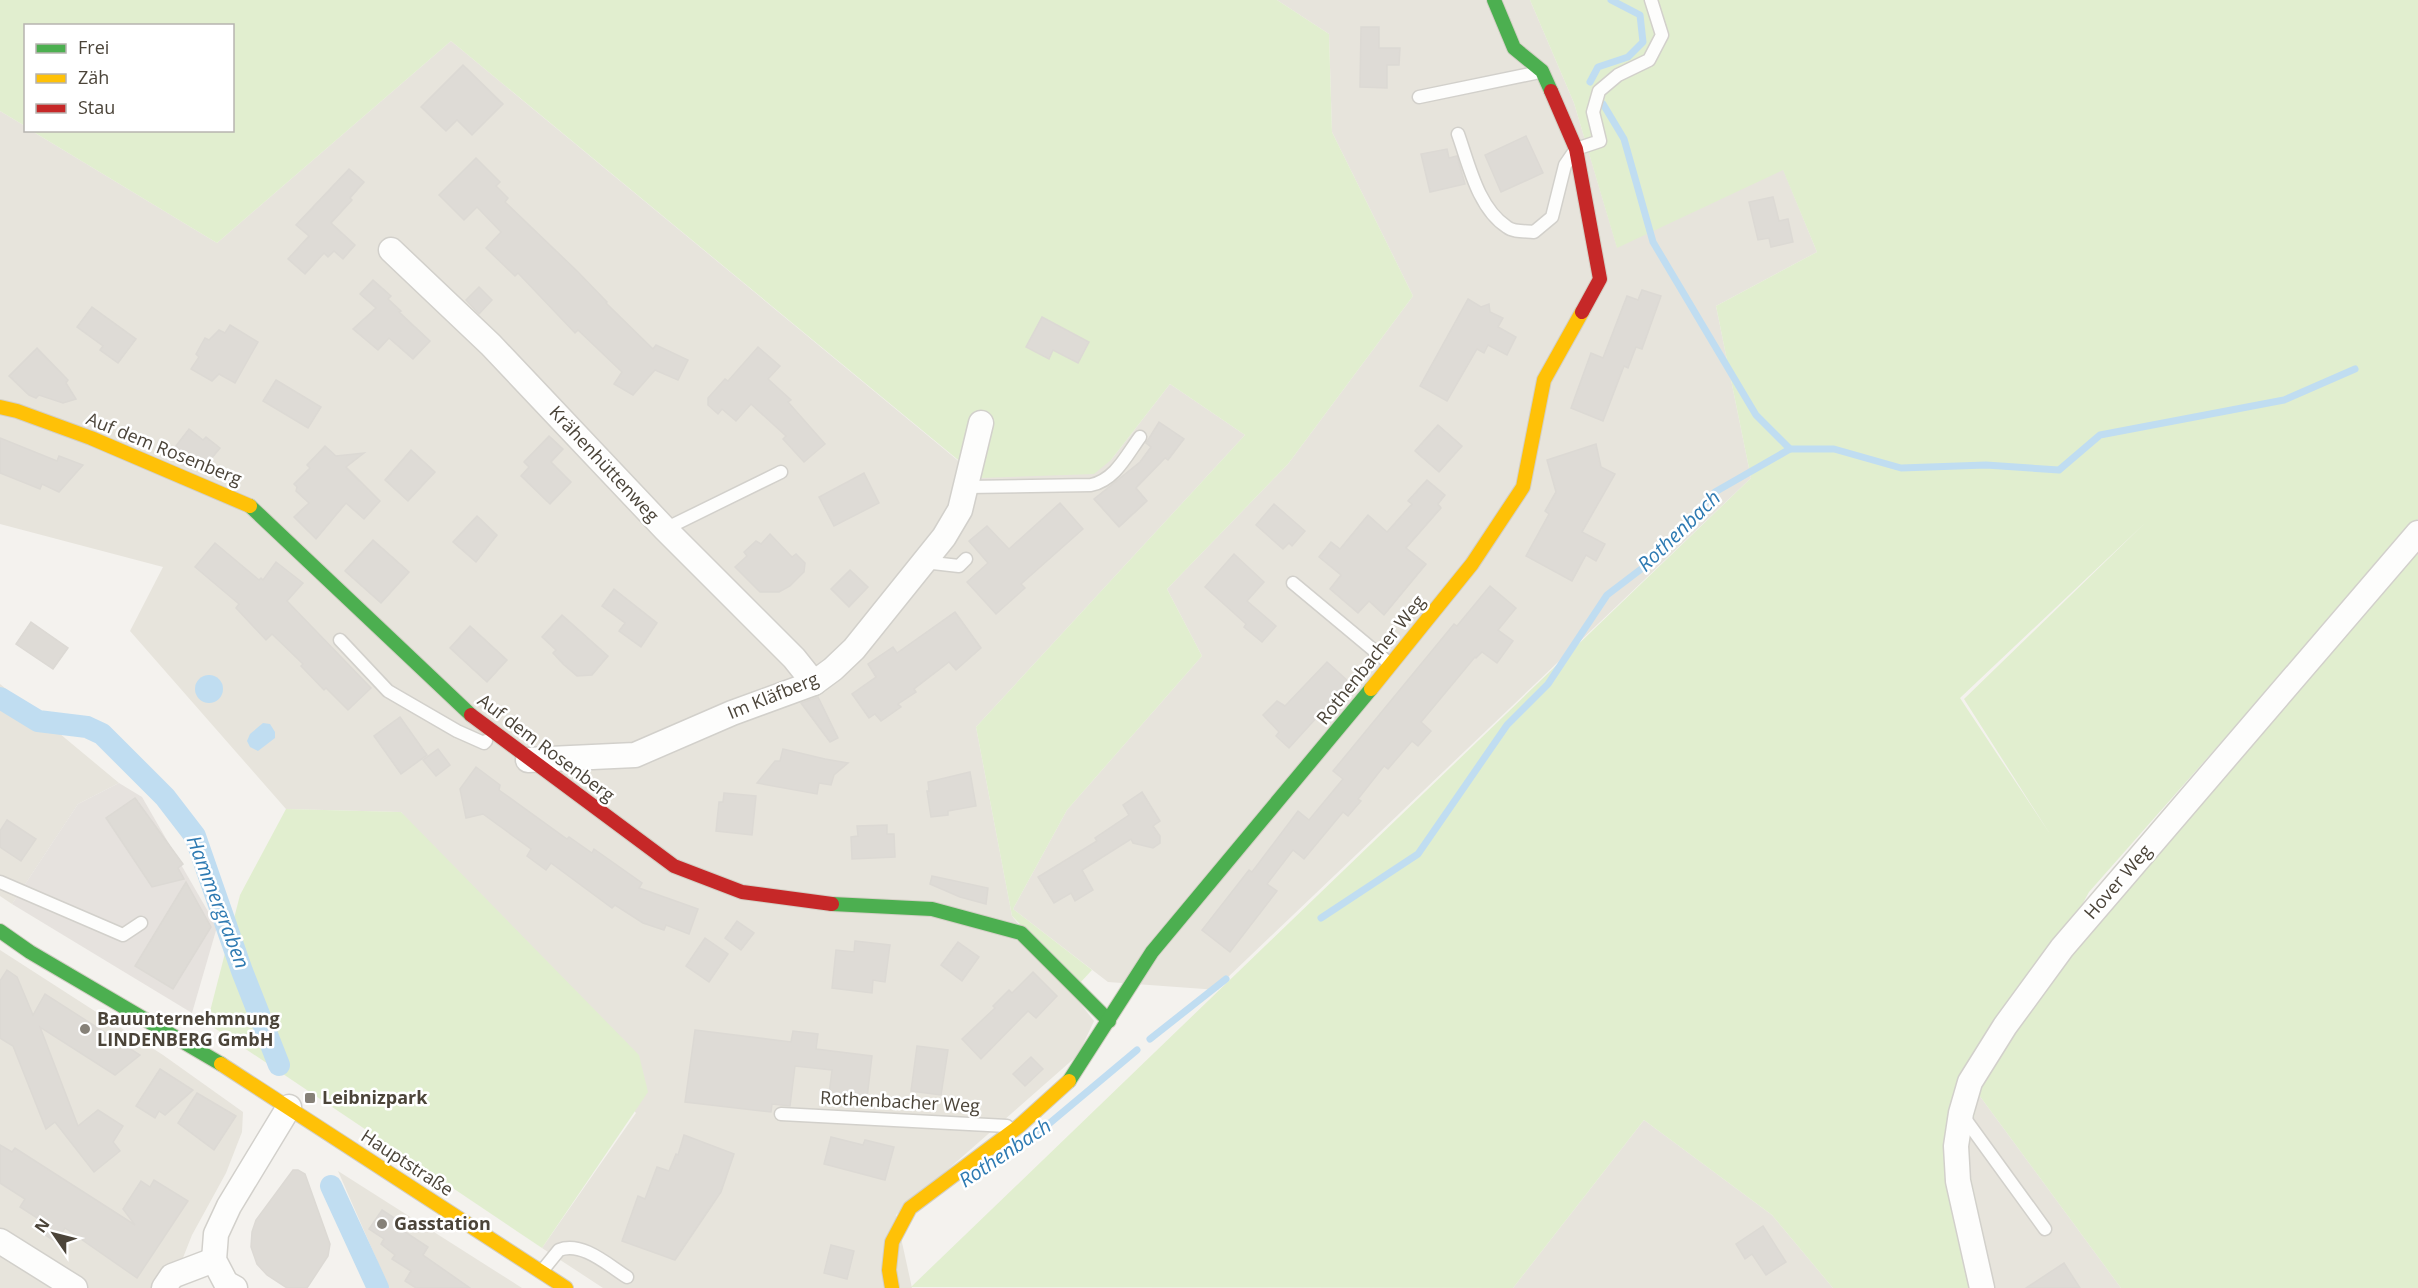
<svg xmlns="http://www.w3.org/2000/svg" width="2418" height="1288" font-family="'Open Sans',sans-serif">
  <rect width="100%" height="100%" fill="#f4f2ee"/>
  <!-- residential -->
  <g fill="#e7e4dc">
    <path d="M1277,0H1530L1574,103L1617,247L1783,169L1817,252L1716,306L1751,478L1226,979L1218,990L1108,982L1013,909L1067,810L1202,656L1167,589L1288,464L1413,296L1332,132L1329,34Z"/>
    <path d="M451,41L979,478L1111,460L1170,384L1245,435L976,727L1012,916L1094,1021L1078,1055L896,1215L912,1288H603L542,1248L636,1113L401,812L286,809L130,631L163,567L0,524V111L25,126L26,130L32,131L217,243Z"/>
    <path d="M0,684L119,783L78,804L12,904L0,896Z"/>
    <path d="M0,950L163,1055L243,1112L242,1132L226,1173L192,1235L171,1288H0Z"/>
    <path d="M1979,1095L2121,1288H1995L1966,1154Z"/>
    <path d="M1644,1120L1772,1215L1833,1288H1513Z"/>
    <path d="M338,1171L522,1288H389Z"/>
  </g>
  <!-- industrial -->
  <path fill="#e6e2de" d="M119,783L142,797L217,927L192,1013L12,904L78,804Z"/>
  <!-- green -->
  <g fill="#e1eecf" fill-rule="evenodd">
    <path d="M0,0H1277L1329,34L1332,132L1413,296L1288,464L1167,589L1202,656L1067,810L1013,909L1092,970L1079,984L1012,916L976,727L1245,435L1170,384L1111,460L1094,474L980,478L451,41L217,243L32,131L232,130V26H26L25,126L0,111Z"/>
    <path d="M1530,0H2418V519L2089,892L2018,1023L2037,996L2418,541V1288H2121L1979,1095L1966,1154L1995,1288H1833L1772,1215L1644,1120L1513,1288L911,1287L1751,478L1716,306L1817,252L1783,170L1617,248L1574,103ZM2145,523L1964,699L2050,834L1960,698Z"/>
    <path d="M286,809L401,812L639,1055L648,1092L542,1248L207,1023L240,895Z"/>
  </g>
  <!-- water -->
  <g fill="#c0ddf1">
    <circle cx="209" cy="689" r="14"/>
    <path d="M263,723L270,724L275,732V738L258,751L250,747L247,741L250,734Z"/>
  </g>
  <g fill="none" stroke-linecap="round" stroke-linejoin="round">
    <!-- stream -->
    <g stroke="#c0ddf1" stroke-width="7">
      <path d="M1590,82L1598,67L1628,57L1643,42L1640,15L1611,0"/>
      <path d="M1790,449H1834L1901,468L1986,465L2059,470L2100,435L2284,400L2355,369"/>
      <path d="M1321,918L1418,854L1507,725L1548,684L1607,595L1653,560L1715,492L1790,449L1756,415L1653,242L1624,139L1603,104"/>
      <path d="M1150,1039L1226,979"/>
      <path d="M1011,1152L1026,1143L1137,1050"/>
    </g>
    <!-- canal -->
    <g stroke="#c0ddf1" stroke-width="22">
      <path d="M0,698L38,721L87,727L102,734L165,797L195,836L242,971L279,1065"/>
      <path d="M331,1186L378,1288"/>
    </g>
  </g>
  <!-- building -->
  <g fill="#dedbd6" stroke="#dcd9d4" stroke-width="1.5">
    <path d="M1361,27H1379V48H1400L1399,65H1387V88L1360,87Z"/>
    <path d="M463,65L503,104L472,135L457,120L446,131L421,107Z"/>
    <path d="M1526,136L1543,173L1501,192L1485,155Z"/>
    <path d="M1447,149L1449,158L1457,156L1465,184L1430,192L1421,154Z"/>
    <path d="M476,158L500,182L496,186L508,198L505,202L577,271L607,302L606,303L653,349L656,345L688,360L678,380L655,370L633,395L614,384L622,372L578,330L575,333L518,273L515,276L486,248L501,232L477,207L464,220L439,195Z"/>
    <path d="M349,169L364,182L350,198L352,200L331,223L355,245L343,259L334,251L328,257L324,253L305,274L288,259L309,236L296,225Z"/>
    <path d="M1773,197L1779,221L1788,219L1793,242L1771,247L1769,238L1758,240L1749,202Z"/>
    <path d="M373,280L391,296L388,299L401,311L399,312L430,341L413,359L389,338L378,350L353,329L376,308L360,294Z"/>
    <path d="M479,287L492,300L479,314L466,300Z"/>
    <path d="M1642,290L1661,296L1642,349L1636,347L1628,368L1624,366L1603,421L1571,408L1591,353L1603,358L1627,296L1638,300Z"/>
    <path d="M1468,299L1481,307L1489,304L1490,312L1503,318L1498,327L1516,337L1507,355L1488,345L1484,353L1477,349L1447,401L1420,386Z"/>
    <path d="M92,307L136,339L118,363L100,350L103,346L77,327Z"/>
    <path d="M1042,317L1089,342L1078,363L1053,350L1049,359L1026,347Z"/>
    <path d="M230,325L258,342L235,383L219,374L212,381L191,369L199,357L196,354L205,338L209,340L219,330L225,333Z"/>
    <path d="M758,347L780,366L768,379L791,400L788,402L825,444L804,462L783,439L786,436L751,404L736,421L722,409L718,414L708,405V398L725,379L728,381Z"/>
    <path d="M37,348L68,380L66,383L76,399L63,403L39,395L36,398L29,395L9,376Z"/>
    <path d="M276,380L321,407L308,428L263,401Z"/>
    <path d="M1159,422L1184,439L1168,460L1165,458L1136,488L1147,501L1119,527L1094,499L1140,462L1151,447L1146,443Z"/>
    <path d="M1438,425L1462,446L1439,472L1415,451Z"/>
    <path d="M189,429L203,440L206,437L220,448L206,465L192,454L189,457L176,446Z"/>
    <path d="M549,436L563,449L551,462L571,482L550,504L521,476L529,467L524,462Z"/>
    <path d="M0,438L57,461L59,456L83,465L59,492L42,484L40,489L0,473Z"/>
    <path d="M1596,444L1601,467L1615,474L1582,532L1605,544L1596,561L1586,555L1572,581L1526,556L1549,514L1545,511L1556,492L1547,460Z"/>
    <path d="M325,446L336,456L364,453L346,467L380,501L364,519L346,503L316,539L294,517L309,503L296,491L297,487L294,484L310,468L307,465Z"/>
    <path d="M411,450L435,472L408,501L385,480Z"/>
    <path d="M864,473L879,503L834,526L819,497Z"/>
    <path d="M1427,480L1445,495L1438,504L1441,508L1406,548L1426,564L1384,615L1369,601L1358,613L1330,589L1341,575L1319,557L1331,542L1340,549L1368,515L1387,532L1412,504L1408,501Z"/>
    <path d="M1060,503L1083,529L1021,584L1025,588L996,614L967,582L988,563L969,541L987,526L1009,549Z"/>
    <path d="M1274,504L1305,531L1292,546L1289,543L1283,549L1256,525Z"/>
    <path d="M477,516L497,535L476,562L453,542Z"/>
    <path d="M770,534L792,557L796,554L805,563L804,572L790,586L779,592H760L735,567L747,556L744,552L756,541L761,544Z"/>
    <path d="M373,540L409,572L381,603L345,571Z"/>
    <path d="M215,543L259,580L261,578L263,580L276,562L303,583L287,601L371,688L348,710L326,688L324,690L301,666L303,664L272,634L266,640L236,608L239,604L195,567Z"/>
    <path d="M1234,554L1264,582L1247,601L1276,626L1262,642L1244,627L1246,624L1205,587Z"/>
    <path d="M850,570L868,587L849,607L831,589Z"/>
    <path d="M1490,586L1516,608L1498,630L1513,641L1497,663L1482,652L1476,658L1475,657L1421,722L1431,731L1418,746L1412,741L1388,769L1384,766L1358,799L1361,801L1348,816L1343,812L1304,859L1293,850L1267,884L1277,891L1230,952L1202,930L1249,870L1252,872L1298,811L1309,820L1343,779L1333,771L1454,624L1457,626Z"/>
    <path d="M614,589L657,623L641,647L619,631L625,623L602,606Z"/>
    <path d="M955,612L981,648L956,670L949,662L914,689L916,692L898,704L901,707L881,721L875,714L869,718L852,694L876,677L868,664L893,647L897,653Z"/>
    <path d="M562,615L608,656L592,675L577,676L563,664L553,653L556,650L542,637Z"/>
    <path d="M31,622L68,648L53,669L16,644Z"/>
    <path d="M470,626L507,660L487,682L450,648Z"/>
    <path d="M1327,662L1349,682L1289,748L1276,736L1279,732L1263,715L1277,701L1285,706Z"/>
    <path d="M818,697L838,738L830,742L801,703Z"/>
    <path d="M400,717L427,755L401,774L374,736Z"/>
    <path d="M438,749L450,765L436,776L423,760Z"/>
    <path d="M783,749L825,759L848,763L834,775L831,785L819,783L817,794L757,783L775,761H780Z"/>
    <path d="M476,767L500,785L499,790L567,839L569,837L592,853L594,849L642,883L639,888L698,909L689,934L666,925L664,930L643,923L615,905L612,908L551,863L546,870L527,856L531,849L483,814L466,818L460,789Z"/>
    <path d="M970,772L976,806L948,811V815L931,817L927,791H929L928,782Z"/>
    <path d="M1142,792L1160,821L1153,826L1160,836V843L1153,848L1133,843L1131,839L1082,870L1093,890L1075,901L1071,893L1054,903L1038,877L1097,841L1095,838L1129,815L1123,805Z"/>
    <path d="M724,793L756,796L752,835L716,831L719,802H723Z"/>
    <path d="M135,798L183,864L178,868L184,879L152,887L106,818Z"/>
    <path d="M7,820L36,839L21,861L0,847V831Z"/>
    <path d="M887,825V834H894L895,857L852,859L851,837L858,836L857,826Z"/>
    <path d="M932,876L988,888L986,904L960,897L930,884Z"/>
    <path d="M186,882L211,927L173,989L135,966Z"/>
    <path d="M737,921L754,933L741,950L725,938Z"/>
    <path d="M705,938L728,954L709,982L686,966Z"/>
    <path d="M855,941L890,945L885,982L873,980L872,993L832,988L836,950L854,952Z"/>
    <path d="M958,942L979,957L962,981L941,965Z"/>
    <path d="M7,970L17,977L33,1015L45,994L140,1055L115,1075L40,1027L78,1126L98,1110L123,1126L113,1142L120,1151L94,1172L55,1122L46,1129L13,1046L0,1038V981Z"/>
    <path d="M1033,972L1057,996L1036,1018L1028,1011L981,1059L962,1039L995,1008L993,1006L1009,990L1012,993Z"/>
    <path d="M695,1030L791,1042L793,1031L818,1034L816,1049L872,1056L867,1098L829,1094L832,1070L795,1066L790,1106L772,1104L771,1112L685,1102Z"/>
    <path d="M917,1046L948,1050L941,1095L911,1091Z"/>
    <path d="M1031,1057L1043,1069L1025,1086L1013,1074Z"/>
    <path d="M160,1069L193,1090L165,1115L159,1111L155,1118L136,1106Z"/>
    <path d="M197,1093L236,1116L214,1150L178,1123Z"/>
    <path d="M684,1135L734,1154L721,1192L675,1260L622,1241L638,1196L645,1199L657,1167L669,1171L676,1154L678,1155Z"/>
    <path d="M831,1137L863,1145L865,1140L894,1147L885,1180L824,1164Z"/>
    <path d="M0,1145L12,1152L15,1148L135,1225L123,1209L141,1181L150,1187L154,1180L188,1201L137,1278L65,1228L56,1242L39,1231L45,1223L20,1207L25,1199L0,1183Z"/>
    <path d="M293,1170H298L305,1174L330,1244L328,1256L307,1288H287L267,1275L257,1264L251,1247L252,1232L256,1220Z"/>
    <path d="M382,1210L396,1219L393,1224L428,1247L423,1255L470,1288H416L405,1281L411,1271L392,1259L395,1255L381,1244L384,1239L369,1229Z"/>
    <path d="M1763,1226L1786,1262L1766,1275L1752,1254L1745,1259L1736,1244Z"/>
    <path d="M831,1245L854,1251L847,1279L824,1273Z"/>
    <path d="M2064,1263L2080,1288H2026Z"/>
  </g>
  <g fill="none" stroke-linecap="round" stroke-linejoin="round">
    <defs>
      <g id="lane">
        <path d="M1419,97L1535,73"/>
        <path d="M1458,134C1469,165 1478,208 1507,227C1513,232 1526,231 1534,232L1552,217L1565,165L1576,149L1600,141L1593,112L1599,91L1618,75L1649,60L1662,35L1651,0"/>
        <path d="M967,487L1091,485C1115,480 1126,456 1140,437"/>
        <path d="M665,529L781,472"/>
        <path d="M924,562L959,566L966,559"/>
        <path d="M1293,583L1389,663"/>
        <path d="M340,640L388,691L457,731L484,743L486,741"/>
        <path d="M0,882L123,935L141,923"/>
        <path d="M781,1114L1007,1126"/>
        <path d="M1963,1116L2045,1229"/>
        <path d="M542,1271L559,1250C582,1241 608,1265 627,1277"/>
      </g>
      <g id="street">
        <path d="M391,250L491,345L665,529L794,658L814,683"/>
        <path d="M528,760L635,755L732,713L814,683L833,669L854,649L944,537L960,510L981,423"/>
        <path d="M0,1241L75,1288"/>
        <path d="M164,1288L172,1276L214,1260"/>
        <path d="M235,1288L226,1283L214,1260L216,1234L229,1206L289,1107"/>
        <path d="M1982,1288L1958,1181L1956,1146L1961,1113L1970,1082L2005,1026L2062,948L2418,533"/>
      </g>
      <g id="fast">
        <path d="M1494,0L1514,48L1542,71L1551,91"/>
        <path d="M250,506L471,715"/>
        <path d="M832,904L932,909L1021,933L1109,1021"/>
        <path d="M0,931L30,952L221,1064"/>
        <path d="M1069,1081L1152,952L1371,689"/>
      </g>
      <g id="slow">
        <path d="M0,407L17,411L91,438L250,506"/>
        <path d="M1371,689L1472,564L1523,487L1544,380L1582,312"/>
        <path d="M221,1064L566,1288"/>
        <path d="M892,1288L889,1270L892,1242L910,1208L1018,1127L1069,1081"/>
      </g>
      <g id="jam">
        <path d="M1551,91L1576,149L1600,279L1582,312"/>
        <path d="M471,715L674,866L742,892L832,904"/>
      </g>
    </defs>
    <!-- lane casing -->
    <use href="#lane" stroke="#d2d0cb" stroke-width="15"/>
    <!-- street casing -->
    <use href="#street" stroke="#d2d0cb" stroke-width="27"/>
    <!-- fast casing -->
    <use href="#fast" stroke="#d3cfc5" stroke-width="16"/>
    <!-- slow casing -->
    <use href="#slow" stroke="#d3cfc5" stroke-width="16"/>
    <!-- jam casing -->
    <use href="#jam" stroke="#d3cfc5" stroke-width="16"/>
    <!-- lane -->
    <use href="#lane" stroke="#fdfdfc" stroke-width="12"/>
    <!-- street -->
    <use href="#street" stroke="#fdfdfc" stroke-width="24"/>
    <!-- fast -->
    <use href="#fast" stroke="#4caf50" stroke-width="14"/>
    <!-- slow -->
    <use href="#slow" stroke="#ffc107" stroke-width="14"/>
    <!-- jam -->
    <use href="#jam" stroke="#c62828" stroke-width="14"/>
  </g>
  <!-- markers -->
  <g fill="#868178" stroke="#fff" stroke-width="2">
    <circle cx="85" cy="1029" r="6"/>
    <rect x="304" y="1092" width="12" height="12" rx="3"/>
    <circle cx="382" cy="1224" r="6"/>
  </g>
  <g text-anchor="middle" stroke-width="5" stroke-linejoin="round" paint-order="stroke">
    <!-- street labels -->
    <g font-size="18" fill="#4b4439" stroke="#fff">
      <text transform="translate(164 449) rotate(22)" y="6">Auf dem Rosenberg</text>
      <text transform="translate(604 464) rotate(47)" y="6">Krähenhüttenweg</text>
      <text transform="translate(1371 660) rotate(-51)" y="6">Rothenbacher Weg</text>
      <text transform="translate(773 696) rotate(-22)" y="6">Im Kläfberg</text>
      <text transform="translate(546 748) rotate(37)" y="6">Auf dem Rosenberg</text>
      <text transform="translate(2118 882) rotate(-49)" y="6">Hover Weg</text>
      <text transform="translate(900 1102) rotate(3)" y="6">Rothenbacher Weg</text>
      <text transform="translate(407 1163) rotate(33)" y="6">Hauptstraße</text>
    </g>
    <!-- poi labels -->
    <g font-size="18" font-weight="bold" fill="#4b4439" stroke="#fff" text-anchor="start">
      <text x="97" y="1025">Bauunternehmnung<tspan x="97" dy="21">LINDENBERG GmbH</tspan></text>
      <text x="322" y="1104">Leibnizpark</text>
      <text x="394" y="1230">Gasstation</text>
    </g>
    <!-- water labels -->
    <g font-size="20" font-style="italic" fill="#2e7ab2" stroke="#fff">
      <text transform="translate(1679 531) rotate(-44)" y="7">Rothenbach</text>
      <text transform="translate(218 902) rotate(69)" y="7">Hammergraben</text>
      <text transform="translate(1005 1153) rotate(-34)" y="7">Rothenbach</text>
    </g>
  </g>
  <!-- legend -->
  <rect x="24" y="24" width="210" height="108" fill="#ffffff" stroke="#b7b4b0" stroke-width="1.5"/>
  <rect x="36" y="44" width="30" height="9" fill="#4caf50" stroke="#b7b4b0" stroke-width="1.5"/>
  <text x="78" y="54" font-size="18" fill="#4b4439">Frei</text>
  <rect x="36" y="74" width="30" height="9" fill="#ffc107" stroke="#b7b4b0" stroke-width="1.5"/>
  <text x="78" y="84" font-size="18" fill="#4b4439">Zäh</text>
  <rect x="36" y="104" width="30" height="9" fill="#c62828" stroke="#b7b4b0" stroke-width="1.5"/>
  <text x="78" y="114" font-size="18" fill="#4b4439">Stau</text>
  <!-- north arrow -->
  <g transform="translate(54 1234) rotate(305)" stroke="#ffffff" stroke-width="4.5" paint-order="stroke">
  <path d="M0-4.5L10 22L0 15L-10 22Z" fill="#4b4439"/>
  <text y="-9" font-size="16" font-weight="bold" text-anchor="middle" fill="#4b4439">N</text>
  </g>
</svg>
